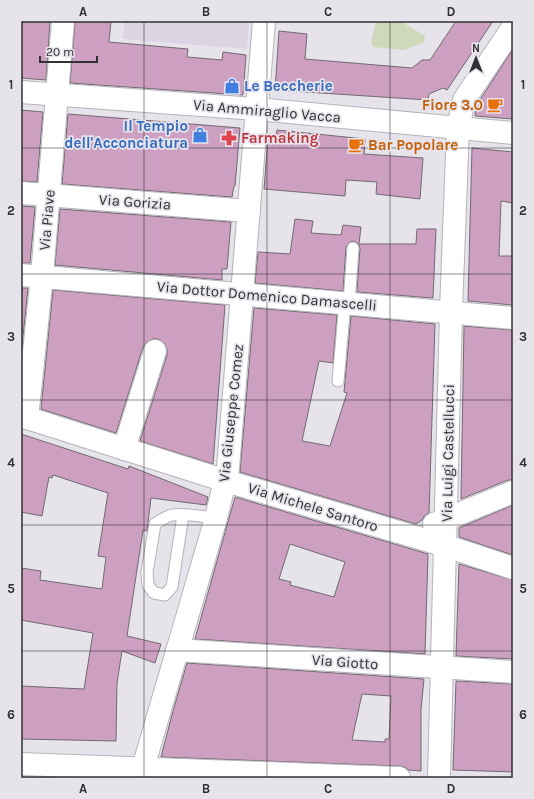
<svg xmlns="http://www.w3.org/2000/svg" width="534" height="799" font-family="Karla,sans-serif">
  <rect width="100%" height="100%" fill="#e7e3eb"/>
  <!-- built -->
  <path fill="#dcd4e3" d="M124,21H249L247,49L123,39Z"/>
  <!-- green -->
  <path fill="#cfd8b8" d="M376,21H400L425,36L424,42L404,50L373,47L371,43Z"/>
  <!-- building -->
  <g fill="#cda0c2" stroke="#716a6f" fill-rule="evenodd">
    <path d="M21,21H50L46,80L21,78Z"/>
    <path d="M75,21H111L109,42L188,49L187,57L222,60L223,52L246,55L243,95L70,83Z"/>
    <path d="M456,21H493L447,90L443,88L429,94L428,100L275,90L279,31L307,34L305,59L412,68L422,60H430Z"/>
    <path d="M513,49V119L475,116L476,106Z"/>
    <path d="M21,110L43,112L37,182L21,181Z"/>
    <path d="M68,114L240,128L235,186H234L232,197L62,184Z"/>
    <path d="M277,130L365,139L364,154L423,158L420,199L376,194L377,182L346,180L345,196L264,189L268,138L276,139Z"/>
    <path d="M472,148L513,152V203L501,201L499,256H513V305L468,301Z"/>
    <path d="M21,206L35,207L30,263H21Z"/>
    <path d="M60,209L231,222L227,269H222V280L55,265Z"/>
    <path d="M295,219L313,221L311,233L341,235L343,225L361,227L359,244H416L417,229H436L433,298L357,292L360,248L359,245L354,241L350,242L346,247L343,291L255,283L258,252L290,254Z"/>
    <path d="M21,288H28L21,356Z"/>
    <path d="M53,290L225,305L213,464L140,441L167,355V349L164,343L158,339H153L147,342L143,347L116,433L41,409Z"/>
    <path d="M254,308L337,315L333,363L319,361L302,441L330,446L347,393L344,392L351,316L435,324L429,513L424,516L422,520L416,524L240,472Z"/>
    <path d="M464,326L513,330V480H508L461,499Z"/>
    <path d="M21,434L128,469L129,466L208,497L206,505L151,498L147,531L143,530L127,636L161,644L155,663L122,651L117,683L116,741L21,739V686L84,689L93,633L21,620V568L41,571L40,580L102,589L106,557L98,556L108,493L53,475L52,478L49,477L42,516L21,512Z"/>
    <path d="M235,497L428,554L425,654L195,639ZM290,544L345,562L334,597L290,585L291,582L279,579Z"/>
    <path d="M513,505V555L459,537V528Z"/>
    <path d="M459,564L513,580V659L456,656Z"/>
    <path d="M187,663L424,679L421,709V771L408,770L405,767L399,766L161,757L173,711ZM362,694L391,696L389,739H385V742L352,740Z"/>
    <path d="M456,681L513,684V772L453,770Z"/>
  </g>
  <g fill="none" stroke-linecap="round" stroke-linejoin="round">
    <defs>
      <g id="service">
        <path d="M349,303L353,248"/>
        <path d="M338,381L345,302"/>
        <path d="M183,515L172,587L165,595L154,593L148,585L147,572L155,524C159,521 164,518 169,516C178,512 205,517 216,518"/>
      </g>
      <g id="minor">
        <path d="M21,193L249,211"/>
        <path d="M21,275L513,318"/>
        <path d="M21,416L226,481L446,546L513,568"/>
        <path d="M27,418L42,276L63,21"/>
        <path d="M124,449L155,351"/>
        <path d="M434,524L513,492"/>
        <path d="M177,650L513,672"/>
        <path d="M21,764L399,778"/>
        <path d="M140,778L216,518L228,468L264,21"/>
        <path d="M439,778L451,311L458,128L464,100L513,27"/>
      </g>
      <path id="tertiary" d="M21,92L257,109L513,133"/>
    </defs>
    <!-- service casing -->
    <use href="#service" stroke="#b7b3bb" stroke-width="13"/>
    <!-- minor casing -->
    <use href="#minor" stroke="#b7b3bb" stroke-width="24"/>
    <!-- tertiary casing -->
    <use href="#tertiary" stroke="#b7b3bb" stroke-width="24"/>
    <!-- service -->
    <use href="#service" stroke="#fff" stroke-width="11"/>
    <!-- minor -->
    <use href="#minor" stroke="#fff" stroke-width="22"/>
    <!-- tertiary -->
    <use href="#tertiary" stroke="#fff" stroke-width="22"/>
  </g>
  <!-- grid -->
  <path fill="none" stroke="#313033" stroke-width="1" stroke-opacity="0.55" d="M144,21V778M267,21V778M390,21V778M21,148H513M21,274H513M21,400H513M21,525H513M21,651H513"/>
  <!-- icons -->
  <defs>
    <symbol id="shop-bare" viewBox="-9 -9 18 18"><path d="M-5-2.5h2.3a2.7 3.5 0 0 1 5.4 0H5L5.5 6h-11ZM-1.5-2.5h3a1.5 2.3 0 0 0-3 0Z" fill="#3f7fe0" stroke="#e7e3eb" stroke-width="2.5" paint-order="stroke"/></symbol>
    <symbol id="cafe-bare" viewBox="-9 -9 18 18"><path d="M-5.5-4.5H6V0H3Q3 3.5 0 3.5H-2.5Q-5.5 3.5-5.5 0ZM3-3.2v2h1.7v-2ZM-6 4.5H4V6H-6Z" fill="#e8710a" stroke="#e7e3eb" stroke-width="2.5" paint-order="stroke"/></symbol>
    <symbol id="pharmacy-bare" viewBox="-9 -9 18 18"><path d="M-2-6h4v4h4v4h-4v4h-4v-4h-4v-4h4Z" fill="#e0444e" stroke="#e7e3eb" stroke-width="2.5" paint-order="stroke"/></symbol>
  </defs>
  <g fill-rule="evenodd">
    <use href="#shop-bare" x="221" y="75" width="22" height="22"/>
    <use href="#cafe-bare" x="484" y="94" width="22" height="22"/>
    <use href="#shop-bare" x="189" y="124" width="22" height="22"/>
    <use href="#pharmacy-bare" x="218" y="127" width="22" height="22"/>
    <use href="#cafe-bare" x="345" y="134" width="22" height="22"/>
  </g>
  <g text-anchor="middle" stroke-width="3.5" stroke-linejoin="round" paint-order="stroke">
    <!-- shop labels -->
    <g font-size="15" font-weight="bold" fill="#366cbe" stroke="#e7e3eb" text-anchor="start">
      <text x="244" y="91">Le Beccherie</text>
      <text x="188" y="131" text-anchor="end">Il Tempio<tspan x="188" dy="17">dell'Acconciatura</tspan></text>
    </g>
    <!-- food labels -->
    <g font-size="15" font-weight="bold" fill="#c56008" stroke="#e7e3eb" text-anchor="end">
      <text x="483" y="110">Fiore 3.0</text>
      <text x="368" y="150" text-anchor="start">Bar Popolare</text>
    </g>
    <!-- street labels -->
    <g font-size="15" fill="#313033" stroke="#e7e3eb">
      <text transform="translate(267 111) rotate(5)" y="5">Via Ammiraglio Vacca</text>
      <text transform="translate(135 202) rotate(4)" y="5">Via Gorizia</text>
      <text transform="translate(47 220) rotate(-85)" y="5">Via Piave</text>
      <text transform="translate(267 296) rotate(5)" y="5">Via Dottor Domenico Damascelli</text>
      <text transform="translate(231 413) rotate(-84)" y="5">Via Giuseppe Comez</text>
      <text transform="translate(448 453) rotate(-89)" y="5">Via Luigi Castellucci</text>
      <text transform="translate(313 507) rotate(17)" y="5">Via Michele Santoro</text>
      <text transform="translate(345 662) rotate(4)" y="5">Via Giotto</text>
    </g>
    <!-- health labels -->
    <g font-size="15" font-weight="bold" fill="#be3a42" stroke="#e7e3eb" text-anchor="start">
      <text x="241" y="143">Farmaking</text>
    </g>
  </g>
  <!-- border -->
  <rect width="534" height="799" fill="none" stroke="#e7e3eb" stroke-width="44"/>
  <!-- north arrow -->
  <g transform="translate(476 58)" stroke="#e7e3eb" stroke-width="3" paint-order="stroke">
  <path d="M0-3L7 15L0 10L-7 15Z" fill="#313033"/>
  <text y="-6" font-size="11" font-weight="bold" text-anchor="middle" fill="#313033">N</text>
  </g>
  <!-- scale -->
  <path d="M40 56v6h57v-6" fill="none" stroke="#313033" stroke-width="2"/>
  <text x="46" y="56" font-size="12" fill="#313033" stroke="#e7e3eb" stroke-width="3" paint-order="stroke">20 m</text>
  <rect x="22" y="22" width="490" height="755" fill="none" stroke="#313033" stroke-width="1.5"/>
  <g font-size="13" text-anchor="middle" font-weight="bold" fill="#313033">
    <text x="83" y="16">A</text>
    <text x="206" y="16">B</text>
    <text x="328" y="16">C</text>
    <text x="451" y="16">D</text>
    <text x="11" y="89">1</text>
    <text x="523" y="89">1</text>
    <text x="11" y="215">2</text>
    <text x="523" y="215">2</text>
    <text x="11" y="341">3</text>
    <text x="523" y="341">3</text>
    <text x="11" y="467">4</text>
    <text x="523" y="467">4</text>
    <text x="11" y="593">5</text>
    <text x="523" y="593">5</text>
    <text x="11" y="719">6</text>
    <text x="523" y="719">6</text>
    <text x="83" y="793">A</text>
    <text x="206" y="793">B</text>
    <text x="328" y="793">C</text>
    <text x="451" y="793">D</text>
  </g>
</svg>
